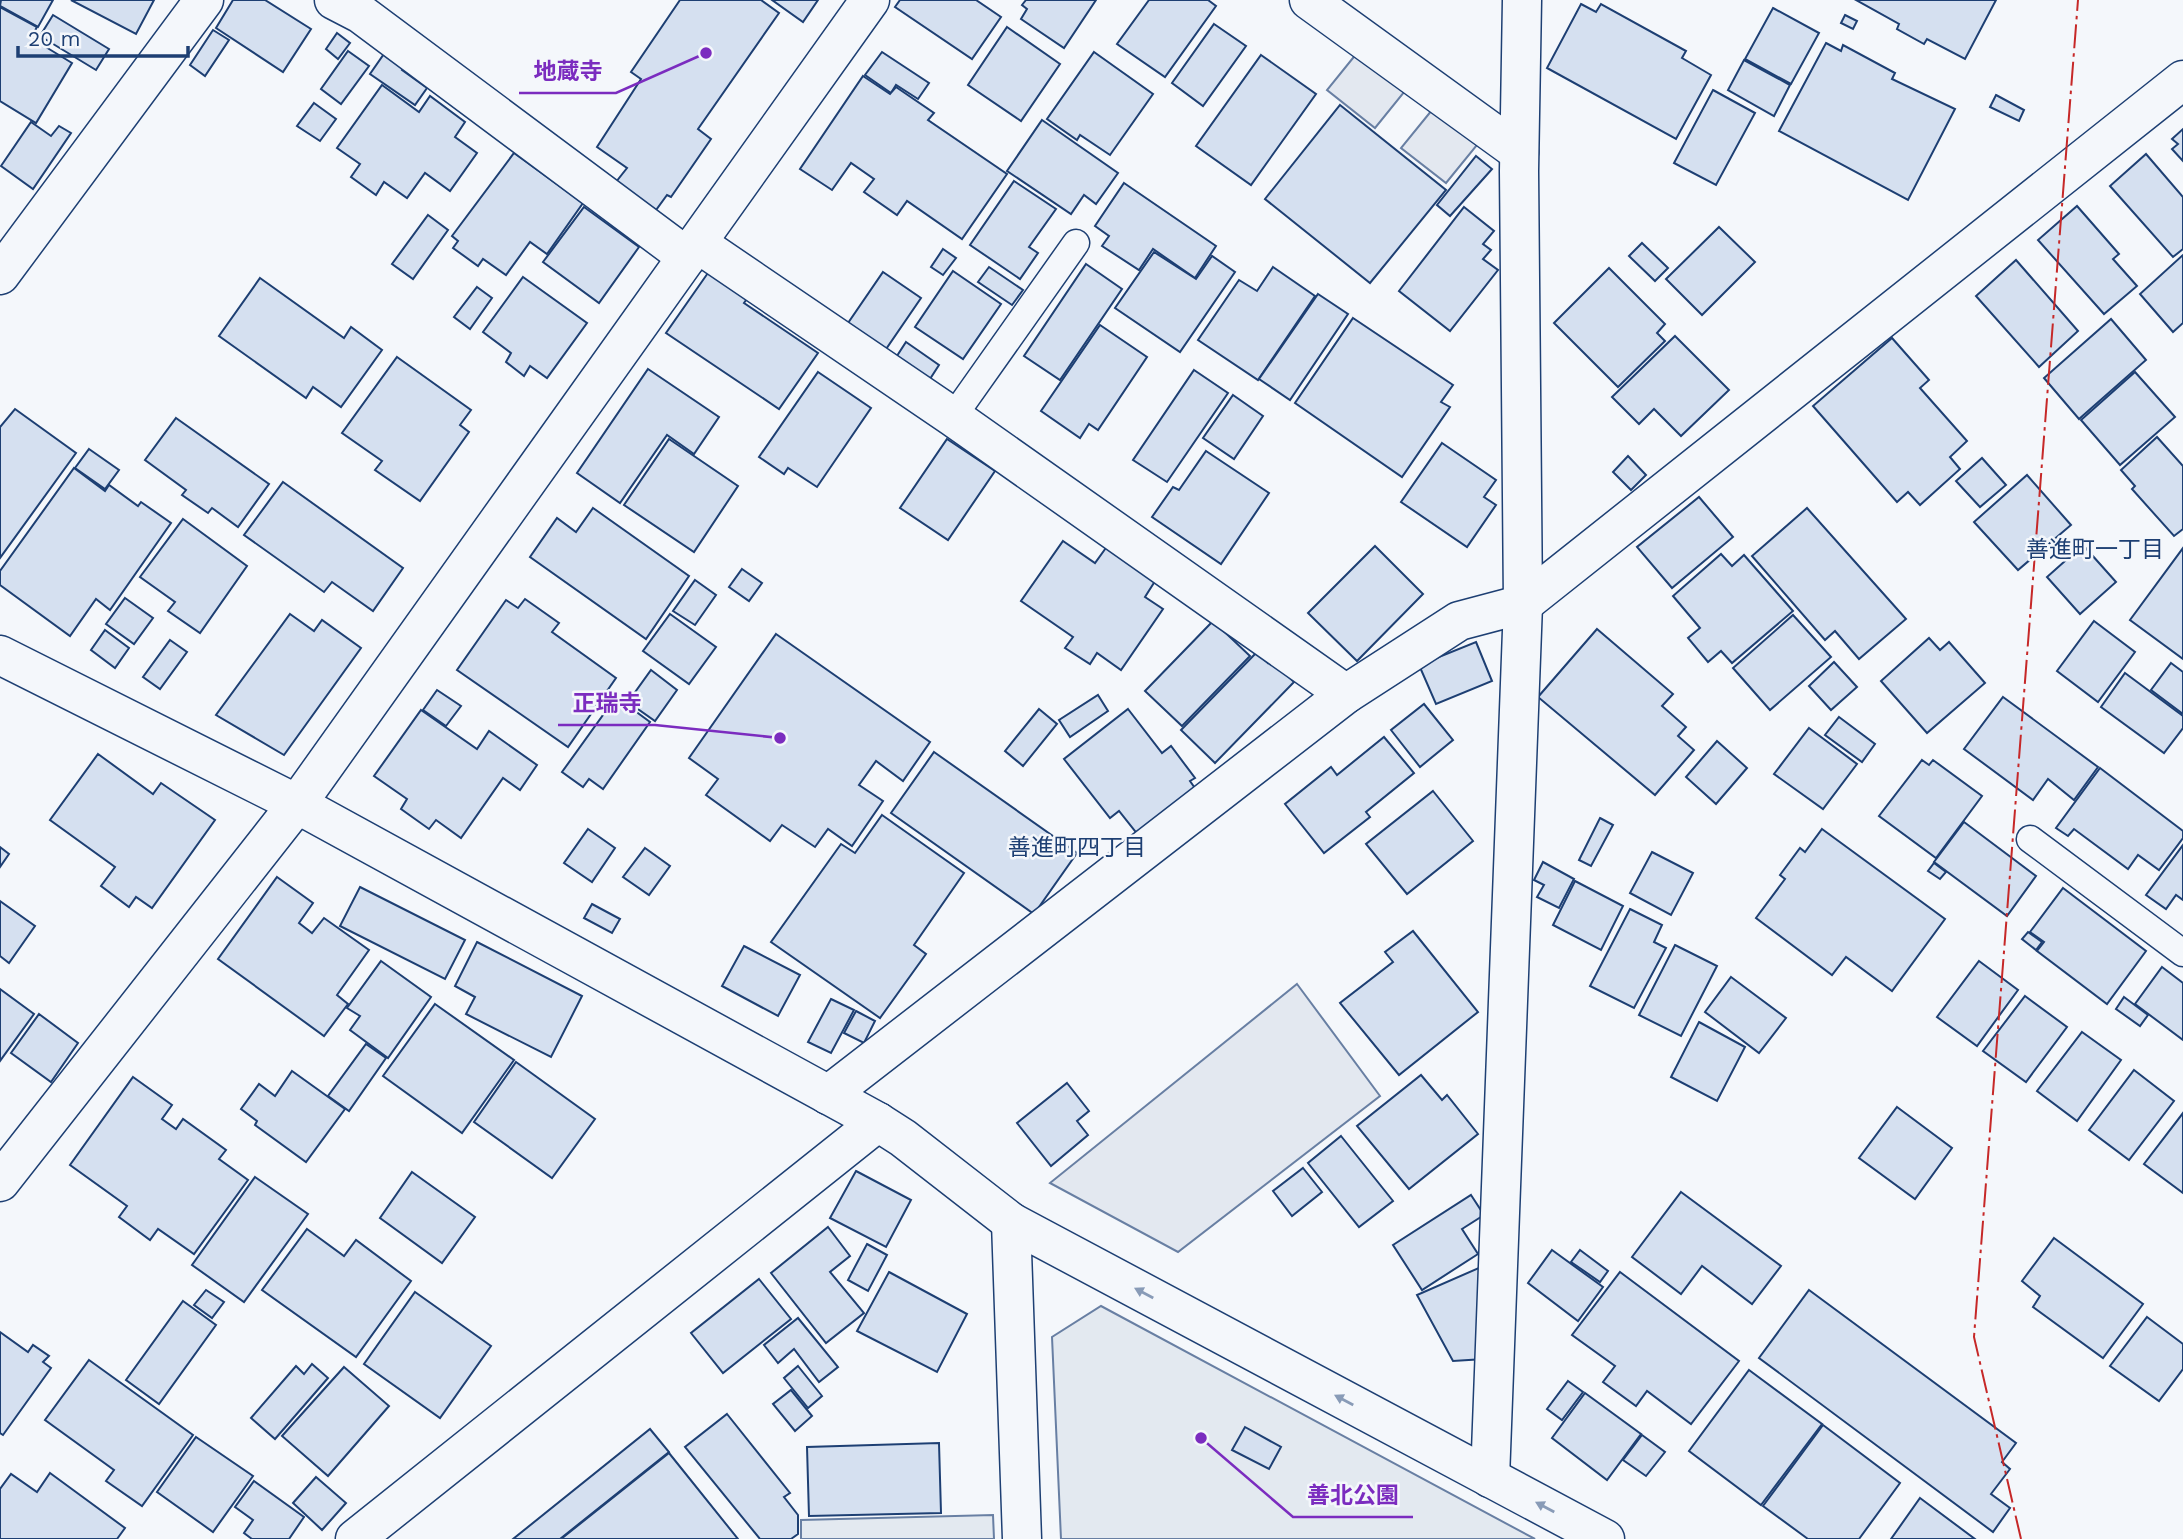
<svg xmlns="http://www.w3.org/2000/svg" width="2183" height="1539" font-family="'Work Sans','Noto Sans JP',sans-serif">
  <rect width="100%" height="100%" fill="#f4f7fb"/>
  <!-- green -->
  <g fill="#e3e9f0" stroke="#687fa3" stroke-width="2">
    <path d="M1101,1306L1535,1539H1061L1052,1337Z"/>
    <path d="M993,1515L994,1539H801V1520Z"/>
  </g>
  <!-- parking -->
  <g fill="#e3e8f0" stroke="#687fa3" stroke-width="2">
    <path d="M1357,53L1405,91L1375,128L1327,90Z"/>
    <path d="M1432,110L1477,145L1446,183L1401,148Z"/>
    <path d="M1297,984L1380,1096L1178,1252L1050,1183Z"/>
  </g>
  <!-- building -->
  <g fill="#d5e0f0" stroke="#1d3f73" stroke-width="2">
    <path d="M1,0H53L38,27L0,6Z"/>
    <path d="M71,0H154L136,34Z"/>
    <path d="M233,0H265L311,29L283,72L216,28Z"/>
    <path d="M680,0H761L779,13L698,129L711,139L671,197L667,195L656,210L616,182L627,168L597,147L641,79L631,72Z"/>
    <path d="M772,0H818L803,22Z"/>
    <path d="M900,0H976L1001,17L972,59L895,7Z"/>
    <path d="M1026,0H1096L1064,48L1021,19L1027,9L1022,5Z"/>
    <path d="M1149,0H1208L1216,6L1165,77L1117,44Z"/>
    <path d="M1856,0H1996L1965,59L1927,39L1924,44L1897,29L1899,24Z"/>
    <path d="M1581,4L1596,12L1601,4L1686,51L1682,58L1711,75L1676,139L1547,68Z"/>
    <path d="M0,7L37,27L31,38L72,63L36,123L0,101Z"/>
    <path d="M1773,8L1819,33L1791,84L1745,59Z"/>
    <path d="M53,15L109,49L96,70L40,36Z"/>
    <path d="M1845,15L1857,21L1853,29L1841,23Z"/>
    <path d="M1214,24L1246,46L1203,106L1172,83Z"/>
    <path d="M1007,27L1060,64L1021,121L968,85Z"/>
    <path d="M213,30L229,40L205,76L190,65Z"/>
    <path d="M337,33L350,43L338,59L326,49Z"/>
    <path d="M1826,43L1841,51L1843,45L1895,73L1892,79L1955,109L1908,200L1779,131Z"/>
    <path d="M348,51L369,66L341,104L321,89Z"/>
    <path d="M386,51L405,65L402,70L427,88L415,105L370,74Z"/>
    <path d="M882,52L929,83L918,99L896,85L891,93L865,75Z"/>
    <path d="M1094,52L1153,94L1110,155L1080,135L1077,140L1047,119Z"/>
    <path d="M1261,55L1316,94L1251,185L1196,146Z"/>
    <path d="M1744,60L1790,85L1774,116L1728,90Z"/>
    <path d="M863,76L890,94L896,87L934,113L928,120L1007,174L962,239L907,201L897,215L864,192L874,179L851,163L832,190L800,169Z"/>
    <path d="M382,85L419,112L430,96L465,122L455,137L477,153L450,191L425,173L407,198L384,182L376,195L351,177L360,164L337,148Z"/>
    <path d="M1713,90L1755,113L1716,185L1674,163Z"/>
    <path d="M1996,95L2024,110L2019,121L1990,107Z"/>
    <path d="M314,103L336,119L320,141L297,126Z"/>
    <path d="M1340,105L1446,190L1370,283L1265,199Z"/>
    <path d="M1042,120L1118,173L1096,204L1084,195L1071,214L1007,171Z"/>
    <path d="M31,122L51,136L59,126L71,133L33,189L1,166Z"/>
    <path d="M2183,129V161L2172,149L2178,144L2172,139Z"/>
    <path d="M514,153L583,203L547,254L530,242L506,275L483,259L478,266L453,248L458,241L452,236Z"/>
    <path d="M2146,154L2183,197V249L2173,257L2110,186Z"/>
    <path d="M1476,156L1492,169L1450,216L1437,205Z"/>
    <path d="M1014,181L1056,209L1029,247L1038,253L1020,279L970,245Z"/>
    <path d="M1124,183L1216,246L1195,278L1153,249L1139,270L1102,246L1109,236L1095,226Z"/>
    <path d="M2077,206L2119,254L2113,259L2137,286L2104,314L2038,240Z"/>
    <path d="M584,207L639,247L599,303L543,262Z"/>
    <path d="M1464,207L1494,231L1483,244L1491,250L1483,259L1498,270L1450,331L1399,291Z"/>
    <path d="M428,215L448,230L413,279L392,264Z"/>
    <path d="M1719,227L1755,262L1702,315L1666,279Z"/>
    <path d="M1642,243L1668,268L1655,281L1629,256Z"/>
    <path d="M943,249L956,258L943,275L931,267Z"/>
    <path d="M1154,252L1196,279L1212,256L1235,272L1180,352L1115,308Z"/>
    <path d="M2183,255V323L2173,332L2140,294Z"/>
    <path d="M2016,260L2078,331L2039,367L1976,296Z"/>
    <path d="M1086,264L1122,289L1060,380L1024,356Z"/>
    <path d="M989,267L1023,290L1012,305L978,282Z"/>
    <path d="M1273,267L1315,296L1258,380L1198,340L1239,280L1257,291Z"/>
    <path d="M1609,268L1665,324L1657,333L1665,341L1618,387L1554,323Z"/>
    <path d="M710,270L749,296L744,303L818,353L779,409L666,333Z"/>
    <path d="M953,271L1001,304L963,359L915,327Z"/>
    <path d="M883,272L921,298L884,352L846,326Z"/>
    <path d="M523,277L587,323L547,378L530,366L524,376L506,362L511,353L483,332Z"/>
    <path d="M260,278L344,338L351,327L382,350L341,407L313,387L306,398L219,336Z"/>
    <path d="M477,287L492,298L470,329L454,317Z"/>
    <path d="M1318,294L1348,314L1290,400L1259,379Z"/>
    <path d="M1353,318L1453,385L1441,402L1450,407L1402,477L1295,403Z"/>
    <path d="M2111,319L2146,360L2079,419L2044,378Z"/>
    <path d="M1100,325L1147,357L1098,430L1089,424L1080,438L1041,411Z"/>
    <path d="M1675,336L1729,390L1681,436L1654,409L1639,424L1612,397Z"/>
    <path d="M1892,338L1929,380L1920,388L1967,441L1950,457L1960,469L1920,505L1908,492L1897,502L1813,406Z"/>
    <path d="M906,342L939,365L928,382L895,359Z"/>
    <path d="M397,357L471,410L460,425L469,432L420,501L375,470L382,461L342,433Z"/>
    <path d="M648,369L719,417L694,454L667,435L620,503L577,473Z"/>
    <path d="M1194,370L1228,393L1167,482L1133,460Z"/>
    <path d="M818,372L871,408L817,487L788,468L784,474L759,457Z"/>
    <path d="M2135,372L2175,417L2120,465L2081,420Z"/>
    <path d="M1233,395L1263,416L1234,459L1203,438Z"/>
    <path d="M15,409L76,453L0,558V427Z"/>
    <path d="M176,418L269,484L238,527L212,508L208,513L182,495L186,490L145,460Z"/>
    <path d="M2157,437L2183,466V529L2174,536L2132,489L2135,486L2121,470Z"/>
    <path d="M669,439L738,486L694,552L624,505Z"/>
    <path d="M947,439L995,471L948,540L900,508Z"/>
    <path d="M1442,443L1496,480L1484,497L1496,505L1467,547L1401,502Z"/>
    <path d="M89,449L119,470L105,489L75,468Z"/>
    <path d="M1206,451L1269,493L1221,564L1152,517L1173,487L1179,490Z"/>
    <path d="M1628,456L1646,475L1631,490L1613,472Z"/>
    <path d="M1982,458L2006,485L1980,507L1956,481Z"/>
    <path d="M74,468L105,491L109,485L138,506L141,502L171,523L110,610L96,599L70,636L0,585V571Z"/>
    <path d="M2027,475L2071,525L2018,570L1974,522Z"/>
    <path d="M283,482L403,568L373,611L332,582L324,592L244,535Z"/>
    <path d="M1699,497L1733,537L1672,588L1637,547Z"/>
    <path d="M593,508L689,576L646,639L530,557L557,518L576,532Z"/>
    <path d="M1807,508L1906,619L1859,659L1835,631L1825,640L1752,556Z"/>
    <path d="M183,519L247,566L200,633L168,611L175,602L140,577Z"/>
    <path d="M1063,541L1095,563L1108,545L1157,578L1145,597L1163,609L1121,670L1097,653L1090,664L1065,648L1073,637L1021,601Z"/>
    <path d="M2083,545L2116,582L2080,614L2047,577Z"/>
    <path d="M1375,546L1423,594L1357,661L1308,613Z"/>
    <path d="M2183,548V659L2130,620Z"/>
    <path d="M1721,554L1732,566L1744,555L1793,611L1732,663L1721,651L1708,662L1688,638L1700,628L1673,596Z"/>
    <path d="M742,569L762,583L749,601L729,587Z"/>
    <path d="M695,580L716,595L695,625L673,611Z"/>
    <path d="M125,598L153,618L134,644L106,624Z"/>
    <path d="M525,599L559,623L552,632L616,678L568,747L457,670L506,600L518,608Z"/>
    <path d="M290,614L314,631L322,620L361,648L284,755L216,715Z"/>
    <path d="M670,614L716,647L689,684L643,651Z"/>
    <path d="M1793,615L1831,657L1770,710L1733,668Z"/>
    <path d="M1213,621L1250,656L1182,726L1145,691Z"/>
    <path d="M2094,621L2135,652L2098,702L2057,671Z"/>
    <path d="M1597,629L1673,694L1662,706L1686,727L1678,736L1694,750L1655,795L1538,697Z"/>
    <path d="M105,630L129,648L115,668L91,650Z"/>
    <path d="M776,634L930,742L903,781L876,761L859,785L883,801L852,846L828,829L815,847L782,825L770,841L706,795L718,779L689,758Z"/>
    <path d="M1929,638L1940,650L1949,642L1985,683L1927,733L1881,681Z"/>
    <path d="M170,640L187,652L160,689L143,677Z"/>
    <path d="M1476,642L1492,681L1436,704L1419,665Z"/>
    <path d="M1257,652L1268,663L1271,660L1294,682L1215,763L1181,730Z"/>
    <path d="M1834,662L1857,687L1831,710L1809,686Z"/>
    <path d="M2171,663L2183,672V714L2151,690Z"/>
    <path d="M651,670L677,690L655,721L628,702Z"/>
    <path d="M2125,673L2183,716V728L2164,753L2101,707Z"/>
    <path d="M437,690L461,706L446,726L423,710Z"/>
    <path d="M1098,695L1108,711L1070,737L1059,720Z"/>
    <path d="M616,697L650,722L603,789L589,779L583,787L562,772Z"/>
    <path d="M2003,697L2098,767L2074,800L2048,779L2033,800L1964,749Z"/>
    <path d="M1424,704L1453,740L1420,767L1391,730Z"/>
    <path d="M1039,709L1057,724L1023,766L1005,751Z"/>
    <path d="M1128,709L1162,753L1171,746L1195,778L1190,781L1197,791L1139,836L1119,811L1110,818L1064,759Z"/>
    <path d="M421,710L477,749L489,731L537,765L520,790L503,778L461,838L436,820L429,829L401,809L407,799L374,776Z"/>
    <path d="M1839,717L1875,744L1862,762L1825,735Z"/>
    <path d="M1809,728L1857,764L1823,809L1774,774Z"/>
    <path d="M1384,737L1414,773L1366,812L1370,817L1324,853L1285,804L1331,767L1337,775Z"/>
    <path d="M1717,741L1747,768L1716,804L1686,777Z"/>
    <path d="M934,752L1077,853L1034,914L891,813Z"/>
    <path d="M98,754L153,794L161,783L215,820L152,908L136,897L129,907L101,886L115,867L50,820Z"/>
    <path d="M1922,760L1929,765L1933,760L1982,796L1936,858L1879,816Z"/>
    <path d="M2100,768L2183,831V838L2159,870L2138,855L2128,869L2074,829L2068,836L2056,828Z"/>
    <path d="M1433,791L1473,841L1407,894L1366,844Z"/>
    <path d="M882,815L964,873L914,945L926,954L880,1018L771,942L841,844L855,853Z"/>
    <path d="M1600,818L1613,825L1591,866L1579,860Z"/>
    <path d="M1964,822L2036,876L2007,916L1934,862Z"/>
    <path d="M588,829L615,848L592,882L564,863Z"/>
    <path d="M1822,829L1945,919L1892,991L1846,957L1832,975L1756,918L1785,879L1780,875L1800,848L1805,852Z"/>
    <path d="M2183,845V900L2176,895L2166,909L2146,895Z"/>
    <path d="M0,847L9,854L0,867Z"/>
    <path d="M645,848L670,866L649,895L623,877Z"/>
    <path d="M1652,852L1693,873L1671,915L1630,893Z"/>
    <path d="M1543,862L1574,879L1559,908L1537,897L1544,885L1534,880Z"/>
    <path d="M1934,863L1946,872L1940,879L1928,871Z"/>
    <path d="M277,877L313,903L299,923L312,933L324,918L369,950L337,995L348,1004L324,1036L218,959Z"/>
    <path d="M1575,881L1623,906L1601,950L1553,925Z"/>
    <path d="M360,887L465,940L445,979L340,926Z"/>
    <path d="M2063,888L2146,951L2107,1004L2037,951L2044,942L2030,932Z"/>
    <path d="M0,901L35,926L9,963L0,956Z"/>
    <path d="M592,904L620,919L612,933L584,918Z"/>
    <path d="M1630,909L1662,925L1654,942L1666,948L1634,1008L1590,986Z"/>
    <path d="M1413,931L1478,1012L1399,1075L1340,1003L1393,962L1385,952Z"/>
    <path d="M2028,932L2042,942L2036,950L2022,939Z"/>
    <path d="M477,942L582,996L551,1057L466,1014L475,997L455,986Z"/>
    <path d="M1675,945L1717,966L1681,1036L1639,1015Z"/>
    <path d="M744,946L800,975L778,1016L722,986Z"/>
    <path d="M381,961L431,997L388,1058L350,1030L360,1016L347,1008Z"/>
    <path d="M1979,961L2018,990L1977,1046L1937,1017Z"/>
    <path d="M2162,967L2183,983V1040L2135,1004Z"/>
    <path d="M1731,977L1786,1018L1759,1053L1705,1012Z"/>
    <path d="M0,989L34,1014L0,1061Z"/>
    <path d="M2025,996L2067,1027L2026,1082L1983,1051Z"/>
    <path d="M2124,997L2148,1015L2140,1026L2116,1009Z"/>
    <path d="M831,999L854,1010L831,1053L808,1042Z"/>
    <path d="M435,1004L514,1060L462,1133L383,1076Z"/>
    <path d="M856,1011L875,1021L864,1043L844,1033Z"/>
    <path d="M39,1014L78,1043L51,1082L11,1053Z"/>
    <path d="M1699,1022L1745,1047L1717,1101L1671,1077Z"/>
    <path d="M2082,1032L2121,1060L2077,1121L2037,1091Z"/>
    <path d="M366,1044L386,1058L349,1111L328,1096Z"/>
    <path d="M516,1062L595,1119L552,1178L474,1122Z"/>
    <path d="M2134,1070L2174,1101L2129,1160L2089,1130Z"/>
    <path d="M292,1071L345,1109L306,1162L255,1125L257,1121L241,1109L259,1084L275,1096Z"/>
    <path d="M1421,1075L1442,1100L1447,1095L1478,1134L1409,1189L1357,1126Z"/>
    <path d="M133,1077L172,1105L162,1119L176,1129L183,1119L226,1150L219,1159L248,1180L194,1254L158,1229L150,1240L119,1217L127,1206L70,1165Z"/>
    <path d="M1067,1083L1089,1111L1077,1121L1088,1135L1051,1166L1017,1123Z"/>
    <path d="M1897,1107L1952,1148L1915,1199L1859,1158Z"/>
    <path d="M2183,1113V1193L2144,1164Z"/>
    <path d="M1341,1136L1393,1201L1359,1227L1308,1163Z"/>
    <path d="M1303,1168L1322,1192L1292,1216L1273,1191Z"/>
    <path d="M856,1171L911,1200L886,1247L830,1218Z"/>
    <path d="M412,1172L475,1217L442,1263L380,1218Z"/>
    <path d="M255,1177L308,1214L244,1302L192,1265Z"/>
    <path d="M1681,1192L1781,1266L1752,1304L1702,1266L1681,1294L1632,1257Z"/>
    <path d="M1471,1195L1484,1215L1462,1229L1478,1254L1422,1290L1393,1245Z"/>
    <path d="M828,1227L850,1256L830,1272L864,1313L826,1343L771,1273Z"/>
    <path d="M307,1229L344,1256L356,1240L411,1281L356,1357L262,1290Z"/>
    <path d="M2054,1238L2143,1304L2103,1358L2033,1307L2040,1296L2022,1281Z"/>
    <path d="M867,1244L887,1255L868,1291L848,1280Z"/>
    <path d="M1552,1250L1603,1287L1578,1321L1528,1283Z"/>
    <path d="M1580,1250L1608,1271L1600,1282L1571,1262Z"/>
    <path d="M1488,1264L1484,1359L1453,1361L1417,1295Z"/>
    <path d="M889,1272L967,1314L937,1372L857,1331Z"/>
    <path d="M1620,1272L1739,1361L1691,1424L1647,1391L1636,1406L1603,1382L1615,1366L1572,1335Z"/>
    <path d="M759,1279L791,1319L723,1373L691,1333Z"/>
    <path d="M206,1290L224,1302L212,1318L194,1305Z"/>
    <path d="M1809,1290L2016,1443L2002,1462L2010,1469L1991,1494L2010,1508L1993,1532L1759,1358Z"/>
    <path d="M415,1292L491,1346L440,1418L364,1364Z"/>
    <path d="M183,1301L216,1325L159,1404L126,1380Z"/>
    <path d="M2147,1317L2183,1344V1369L2159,1401L2110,1366Z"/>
    <path d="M798,1318L838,1367L819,1382L794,1349L778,1363L764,1345Z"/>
    <path d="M0,1332L28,1352L33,1345L49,1356L43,1362L51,1368L3,1435L0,1433Z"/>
    <path d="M89,1360L193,1435L142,1506L106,1481L114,1470L45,1420Z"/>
    <path d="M312,1364L328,1378L275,1439L251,1418L296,1366L304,1374Z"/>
    <path d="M798,1366L822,1396L808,1408L784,1378Z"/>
    <path d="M344,1367L389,1406L328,1476L282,1436Z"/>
    <path d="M1749,1370L1822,1424L1761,1505L1689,1451Z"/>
    <path d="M1568,1381L1583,1392L1562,1420L1547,1409Z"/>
    <path d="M791,1390L812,1416L795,1431L773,1404Z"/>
    <path d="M1585,1393L1641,1434L1607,1480L1552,1438Z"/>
    <path d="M727,1414L790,1493L784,1497L798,1515V1534L791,1539H760L685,1447Z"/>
    <path d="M1823,1425L1900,1483L1859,1539H1808L1763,1506Z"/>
    <path d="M1245,1427L1281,1447L1269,1469L1232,1450Z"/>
    <path d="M650,1429L669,1452L560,1539H513Z"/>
    <path d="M1642,1435L1665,1452L1646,1476L1623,1460Z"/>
    <path d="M196,1437L253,1476L213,1532L157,1492Z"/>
    <path d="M939,1443L941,1513L809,1516L807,1447Z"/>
    <path d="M669,1453L738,1539H561Z"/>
    <path d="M50,1473L125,1528L117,1539H0V1489L11,1474L37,1492Z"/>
    <path d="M316,1477L346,1503L322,1530L293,1503Z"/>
    <path d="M254,1481L304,1517L289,1539H252L244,1533L253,1520L235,1507Z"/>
    <path d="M1920,1498L1975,1539H1891Z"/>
  </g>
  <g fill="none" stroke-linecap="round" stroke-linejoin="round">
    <defs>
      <g id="lane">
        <path d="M953,417L1076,243"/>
        <path d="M2030,839L2183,953"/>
      </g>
      <g id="street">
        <path d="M334,0L361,14L687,257"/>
        <path d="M1309,0L1519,152"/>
        <path d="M697,243L953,417L1346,694"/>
        <path d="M0,275L204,0"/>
        <path d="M828,1095L1346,694L1459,621L1523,604L2183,80"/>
        <path d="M0,1182L297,804L870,0"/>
        <path d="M1490,1478L1523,604L1519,171L1522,0"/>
        <path d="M355,1539L878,1122"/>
        <path d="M1022,1539L1011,1222L1605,1539"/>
      </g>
      <path id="secondary" d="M0,655L297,804L878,1122L903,1138L1011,1222"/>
    </defs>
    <!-- lane casing -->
    <use href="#lane" stroke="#1d3f73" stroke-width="29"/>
    <!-- street casing -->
    <use href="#street" stroke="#1d3f73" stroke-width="41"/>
    <!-- secondary casing -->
    <use href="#secondary" stroke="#1d3f73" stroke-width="41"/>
    <!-- lane -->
    <use href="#lane" stroke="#f4f7fb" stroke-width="26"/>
    <!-- street -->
    <use href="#street" stroke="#f4f7fb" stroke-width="38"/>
    <!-- secondary -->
    <use href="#secondary" stroke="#f4f7fb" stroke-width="38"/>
    <!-- power -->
    <path stroke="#c62828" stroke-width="2" stroke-dasharray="24 5 3.5 5" stroke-linecap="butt" d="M2021,1539L1974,1337L2078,0"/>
  </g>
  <!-- one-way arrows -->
  <defs><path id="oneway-solid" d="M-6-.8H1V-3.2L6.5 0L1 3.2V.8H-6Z" transform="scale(1.75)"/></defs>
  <g fill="#889bb7">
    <use href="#oneway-solid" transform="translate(1144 1293) rotate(-152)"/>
    <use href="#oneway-solid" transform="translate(1344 1400) rotate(-152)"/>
    <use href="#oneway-solid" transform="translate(1545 1507) rotate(-152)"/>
  </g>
  <g text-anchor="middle" stroke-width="5" stroke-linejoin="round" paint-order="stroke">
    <!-- neighbourhood labels -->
    <g font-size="23" fill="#1d3f73" stroke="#f4f7fb">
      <text x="2095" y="557">善進町一丁目</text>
      <text x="1077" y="855">善進町四丁目</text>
    </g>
  </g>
  <!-- callouts -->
  <path fill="none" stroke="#7b2cbf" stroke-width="2.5" d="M706 53L616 93H519M780 738L655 725H558M1201 1438L1293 1517H1413"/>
  <g fill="#7b2cbf" stroke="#f4f7fb" stroke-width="2.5">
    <circle cx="706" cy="53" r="7"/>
    <circle cx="780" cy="738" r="7"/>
    <circle cx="1201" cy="1438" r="7"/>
  </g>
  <g font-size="23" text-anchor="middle" font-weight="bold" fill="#7b2cbf" stroke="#f4f7fb" stroke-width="5" stroke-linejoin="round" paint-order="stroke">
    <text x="568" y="79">地蔵寺</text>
    <text x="607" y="711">正瑞寺</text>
    <text x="1353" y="1503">善北公園</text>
  </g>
  <!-- scale -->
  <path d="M18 46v10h170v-10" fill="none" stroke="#1d3f73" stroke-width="3.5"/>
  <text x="28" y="46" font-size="21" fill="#1d3f73" stroke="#f4f7fb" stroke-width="5" paint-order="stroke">20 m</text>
</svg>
